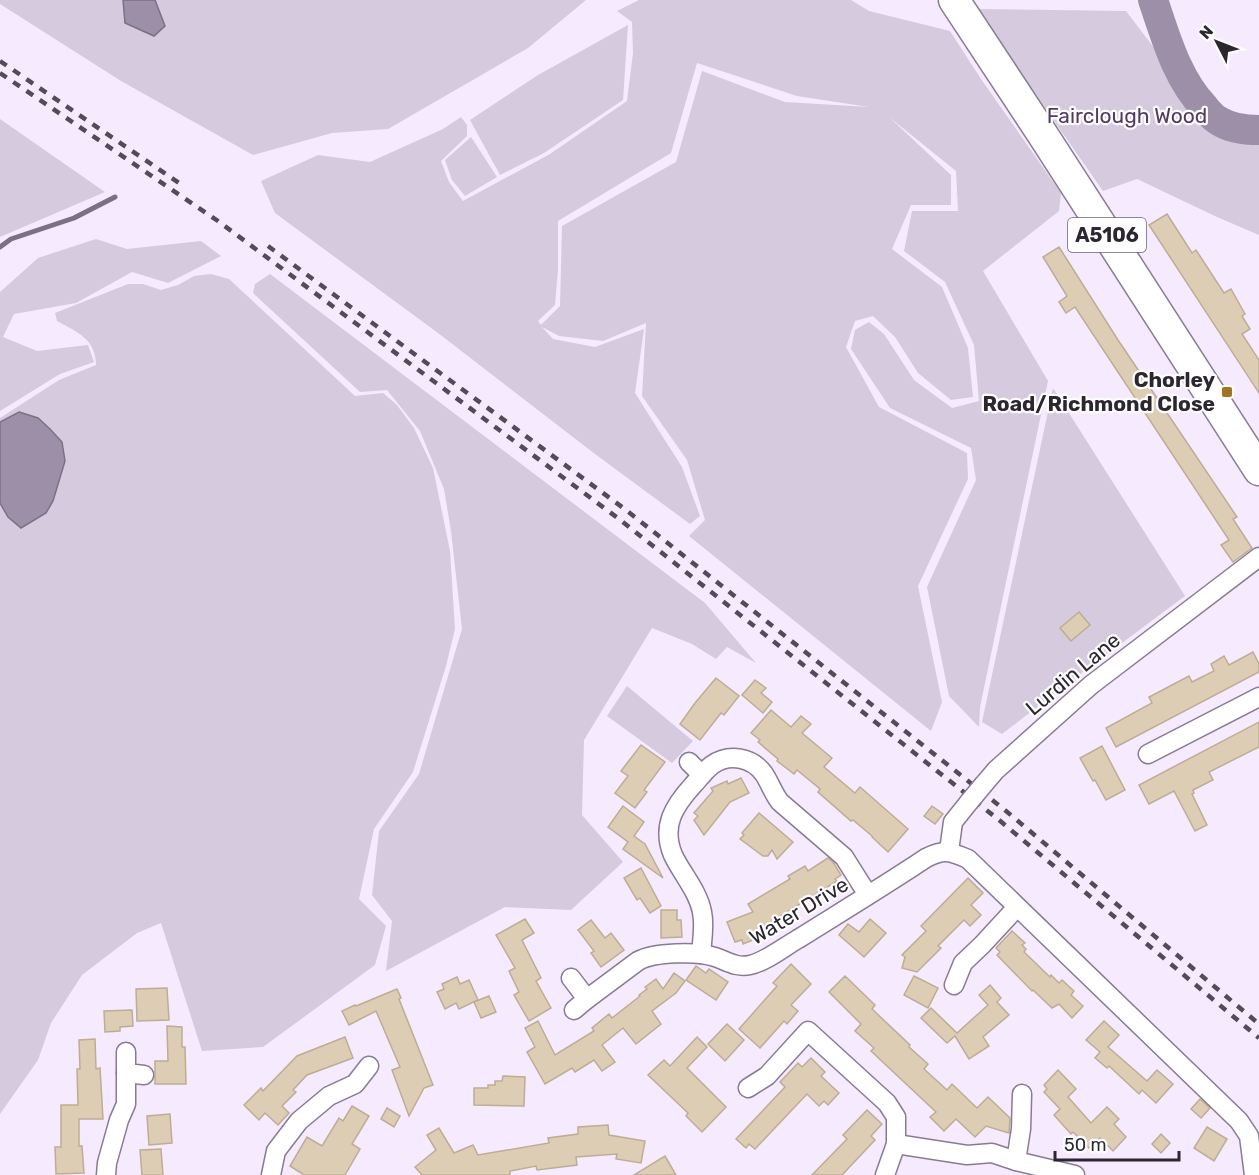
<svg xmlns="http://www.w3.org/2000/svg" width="1259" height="1175" font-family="Rubik,sans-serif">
  <rect width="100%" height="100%" fill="#f6eaff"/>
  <!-- green -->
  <g fill="#d5cade" fill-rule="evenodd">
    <path d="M0,0H586L528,48L388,129L332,133L253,155L121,81L0,4Z"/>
    <path d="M639,0H851L869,11L950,31L981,79L1061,193L1059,211L983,271L1048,381L980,707L979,727L949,696L927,587L976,480L971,448L890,408L851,349L855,330L869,322L884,334L914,380L952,408L979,401L974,345L945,282L904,251L912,211H958L956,171L889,117L951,175V205H911L892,249L942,287L968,348L973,397L951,400L918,373L895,337L873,316L855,321L846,347L879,407L967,453L968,479L918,586L942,702L931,731L689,536L705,520L687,460L642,396L646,323L603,341L559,336L542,327L553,339L595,347L644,329L635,393L682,467L700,516L690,524L595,454L438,333L275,213L261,181L318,155L370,162L443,129L461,117L467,125V136L441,161L449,182L463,201L550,154L627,101L633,53L632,22L617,11ZM697,63L797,96L869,107L785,102L702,71L676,162L562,226L560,306L541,325L538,321L555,305L558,270V221L671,153Z"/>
    <path d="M976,9L1126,11L1177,78L1255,127L1259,128V235L1217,217L1137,179L1103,191Z"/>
    <path d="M628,25L623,100L544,153L500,175L470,120L538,75Z"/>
    <path d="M0,119L105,192L0,237Z"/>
    <path d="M471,137L497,177L465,196L452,180L445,160Z"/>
    <path d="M96,239L127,249L201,241L221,256L168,283L132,272L76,303L14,314L3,337L37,351L88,345L94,362L60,374L0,411V292L38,258Z"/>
    <path d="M211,274L229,279L355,396L383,393L397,405L414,428L433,468L450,551L455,629L446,666L413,772L374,829L359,899L386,926L375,965L263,1047L202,1051L161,923L137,933L82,975L51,1023L38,1060L0,1114V418L59,380L96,365C96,339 77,332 57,321L55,313L128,284H143L161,290L178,285L194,276Z"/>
    <path d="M270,274L705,603L756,663L727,647L716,659L692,644L652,628L584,740L582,815L623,862L571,910L505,907L386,971L392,921L372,895L379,831L419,774L462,629L451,531L444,489L420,431L387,390L360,392L253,293L255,284Z"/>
    <path d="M1053,388L1185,596L1075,678L1002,734L982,722Z"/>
    <path d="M627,686L693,741L672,763L607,716Z"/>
  </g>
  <!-- water -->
  <g fill="#9e8fa9" stroke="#7c7085" stroke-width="1.5">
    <path d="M123,0H155L165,26L154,36L125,23Z"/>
    <path d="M19,412L38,418L50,429L62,442L65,461L53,501L46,513L21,528L8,517L0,503V422Z"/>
  </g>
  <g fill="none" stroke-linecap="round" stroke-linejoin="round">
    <!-- stream -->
    <path stroke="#7c7085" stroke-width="5" d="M0,247L11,239L74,218L115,197"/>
    <!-- river -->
    <path stroke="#9e8fa9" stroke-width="30" d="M1153,0C1166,38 1177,79 1205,108C1209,113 1213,118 1219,121C1230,128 1245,130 1259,130"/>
  </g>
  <!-- building -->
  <g fill="#decdb5" stroke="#bdad95" stroke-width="1.5">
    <path d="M1167,214L1192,253L1196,250L1224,293L1231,289L1245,314L1242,316L1250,329L1242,334L1259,360V393L1149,225Z"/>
    <path d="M1059,247L1118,340L1237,517L1233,519L1252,548L1233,562L1221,545L1229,540L1075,307L1066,313L1059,302L1067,296L1043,257Z"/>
    <path d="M1079,612L1090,625L1071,641L1060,628Z"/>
    <path d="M1253,652L1259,664V672L1116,747L1106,728L1152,703L1149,697L1189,676L1192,682L1214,671L1211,664L1224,656L1229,665Z"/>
    <path d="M716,678L739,696L724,715L721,713L700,740L680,724L695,703Z"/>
    <path d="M755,680L766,688L761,693L772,702L763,713L742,695Z"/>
    <path d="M771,710L791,727L801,716L811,724L802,733L832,758L824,767L855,793L860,787L908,829L888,852L872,837V836L853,820L851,821L818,792L820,789L797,770L794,774L777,761L778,759L758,742L760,740L751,733Z"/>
    <path d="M1259,722V747L1209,772L1213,780L1193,790L1194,793L1192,794L1207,825L1195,831L1174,791L1149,804L1139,785Z"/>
    <path d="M641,745L665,762L644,790L647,792L635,808L615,793L628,776L621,771Z"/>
    <path d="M1102,746L1125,790L1106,800L1095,780L1093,781L1080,758Z"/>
    <path d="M741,778L749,793L730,802L704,835L694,820L698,816L694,813L713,791L711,788L727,781L728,784Z"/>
    <path d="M623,806L644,822L634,836L645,844L663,878L623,849L628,842L608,827Z"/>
    <path d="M932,806L943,814L935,824L924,816Z"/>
    <path d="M759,813L793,842L777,859L772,850L768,856H763L740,839L744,835L742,833Z"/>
    <path d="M828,858L833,862L841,875L835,879L837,881L756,931L758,938L743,944L742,940L735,942L727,922L753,912L748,904L790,879L788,876L805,866L808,871Z"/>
    <path d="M641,868L661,906L650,913L640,898L637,900L624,878Z"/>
    <path d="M968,878L983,893L971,905L981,915L970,926L964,920L938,946L941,948L917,972L902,968L905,957L902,955L926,931L921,926Z"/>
    <path d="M661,910H677V920H681L682,937L661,938Z"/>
    <path d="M525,919L534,933L522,940L541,978L536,981L551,1008L529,1021L514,995L519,992L509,971L515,968L496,935Z"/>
    <path d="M870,919L886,933L864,957L839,935L848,924L859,932Z"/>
    <path d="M591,920L605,938L611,933L624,950L601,967L591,953L594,951L578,930Z"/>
    <path d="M1012,931L1025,943L1022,945L1026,949L1024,952L1050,977L1051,975L1059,983L1062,980L1074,991L1071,995L1083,1006L1072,1018L1059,1004L1052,1008L1033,990L1032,991L997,955L1000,952L996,948Z"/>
    <path d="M791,964L811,984L791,1005L798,1011L787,1024L784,1021L760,1048L739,1029L777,986L773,983Z"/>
    <path d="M696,966L706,973L709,969L728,982L716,1000L686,980Z"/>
    <path d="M674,973L685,981L676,993L652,1011L661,1024L636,1044L623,1028L602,1045L615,1062L602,1071L594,1060L575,1072L572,1068L545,1084L527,1052L535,1047L525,1028L538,1021L555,1055L594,1031L592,1028L609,1014L612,1018L640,996L639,995L647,989L645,987L656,979L663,989Z"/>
    <path d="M845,976L875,1005L872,1009L910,1045L909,1047L928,1064L924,1069L947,1090L952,1084L977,1108L988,1097L1010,1118L1009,1133L986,1126L975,1137L956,1119L944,1131L930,1117L936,1112L871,1051L874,1048L855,1031L861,1024L829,992Z"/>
    <path d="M914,976L938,988L928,1008L904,995Z"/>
    <path d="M457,977L460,984L469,980L478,1000L459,1009L456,1003L445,1009L437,992L444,989L442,984Z"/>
    <path d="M990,985L1001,998L997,1002L1009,1015L983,1037L989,1046L969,1059L955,1036L947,1043L921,1018L931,1008L957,1033L988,1005L979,995Z"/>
    <path d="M167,988L169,1020L137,1021L136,989Z"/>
    <path d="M397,989L401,998L399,999L433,1085L424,1088L409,1116L392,1070L400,1067L376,1011L349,1025L342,1011L355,1005L356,1006Z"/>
    <path d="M489,996L496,1012L481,1018L474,1002Z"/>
    <path d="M132,1010L133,1026L120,1027V1031L105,1032L104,1011Z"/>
    <path d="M1104,1021L1119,1035L1108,1047L1147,1081L1157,1070L1173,1084L1156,1103L1142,1090L1139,1094L1109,1066L1107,1068L1095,1058L1100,1052L1086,1040Z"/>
    <path d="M727,1024L744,1040L725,1061L708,1044Z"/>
    <path d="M167,1026L182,1027V1047H185L186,1084H155V1061H168Z"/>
    <path d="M345,1037L353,1058L307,1075L293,1090L296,1092L282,1106L289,1113L278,1125L265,1113L259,1120L244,1105L261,1088L263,1091L297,1056Z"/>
    <path d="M697,1037L707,1047L687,1068L726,1107L702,1132L686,1116L688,1113L648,1075L664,1060L670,1066Z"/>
    <path d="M95,1039L96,1069L100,1068L103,1119H79V1146H82L84,1173L56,1174L55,1147H61V1105H78L77,1069H80L79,1040Z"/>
    <path d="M811,1058L825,1072L821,1076L839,1093L828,1105L824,1101L819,1106L807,1094L755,1149L749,1144L746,1148L736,1139L785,1087L780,1082L798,1063L802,1067Z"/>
    <path d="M1058,1070L1076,1089L1068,1097L1091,1123L1107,1107L1119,1119L1114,1124L1126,1137L1113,1151L1100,1138L1089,1148L1073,1132L1071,1134L1054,1115L1060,1109L1044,1092L1047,1089L1044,1085Z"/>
    <path d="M503,1076L525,1077L524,1106L474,1105V1088H488V1085H495V1081H502Z"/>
    <path d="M1200,1099L1210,1108L1201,1118L1191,1109Z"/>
    <path d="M352,1106L369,1116L352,1144L360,1149L345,1175H304L290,1166L307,1137L322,1146L339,1118L343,1121Z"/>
    <path d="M387,1108L400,1116L394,1127L381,1119Z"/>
    <path d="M867,1110L882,1124L871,1136L875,1140L842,1175H812L847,1139L843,1135Z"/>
    <path d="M170,1114L172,1143L149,1145L147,1116Z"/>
    <path d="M608,1125L609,1135L645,1141L641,1163L616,1159L617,1154L576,1157L577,1165L537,1170L536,1166L510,1171V1175H422L415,1167L436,1150L427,1135L439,1128L454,1153L473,1145L478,1155L549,1143L548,1138L578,1134V1127Z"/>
    <path d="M1207,1127L1227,1139L1214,1161L1194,1148Z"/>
    <path d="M1161,1134L1170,1143L1161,1153L1152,1144Z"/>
    <path d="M161,1149L163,1175H142L140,1150Z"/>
    <path d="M665,1156L676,1175H634Z"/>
  </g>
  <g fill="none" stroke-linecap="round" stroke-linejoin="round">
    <defs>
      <g id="street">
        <path d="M1148,754L1259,697"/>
        <path d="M689,762L702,775"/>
        <path d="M984,784L996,770L1091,685L1259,557"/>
        <path d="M949,851L953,822L969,802"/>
        <path d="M701,954C702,940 705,926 702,912C698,891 682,874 673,855C661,826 674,806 693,785C699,779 704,771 712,765C729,753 752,757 764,774C770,783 773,793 780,802L844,857L868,895"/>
        <path d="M571,978L587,999L574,1010"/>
        <path d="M954,985L963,963L982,945L1017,907"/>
        <path d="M587,999L638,961C654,952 697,951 715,957C727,961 736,968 750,965C765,962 784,947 798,939C841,912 884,886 926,858C944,849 950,851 968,859L1239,1121L1249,1136L1254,1175"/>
        <path d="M126,1052V1073L144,1075"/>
        <path d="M748,1088L767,1076L808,1031L887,1103L896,1117V1144L885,1175"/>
        <path d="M896,1144L967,1155L992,1153L1016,1161L1075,1175"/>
        <path d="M1016,1161L1021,1129L1022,1094"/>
        <path d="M106,1175L107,1163L119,1120L126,1104V1073"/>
        <path d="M271,1175L276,1151L299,1121L329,1096L355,1084L369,1066"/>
      </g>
      <path id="primary" d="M954,0L1043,135L1259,470"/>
    </defs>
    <!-- street casing -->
    <use href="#street" stroke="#887b92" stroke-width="21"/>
    <!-- primary casing -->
    <use href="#primary" stroke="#887b92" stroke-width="33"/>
    <!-- street -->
    <use href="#street" stroke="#fff" stroke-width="18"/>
    <!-- primary -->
    <use href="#primary" stroke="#fff" stroke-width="30"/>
    <!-- rail -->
    <g stroke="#524c58" stroke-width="4.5" stroke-dasharray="8 8" stroke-linecap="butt">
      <path d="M0,61L182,185"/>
      <path d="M0,73L218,221L619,519L999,820L1259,1038"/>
      <path d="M268,246L626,510L1006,811L1259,1024"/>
    </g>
    <defs>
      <path id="street-bridge" d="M969,802L984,784"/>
    </defs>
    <!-- street-bridge casing -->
    <use href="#street-bridge" stroke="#887b92" stroke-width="21" stroke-linecap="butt"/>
    <!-- street-bridge -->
    <use href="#street-bridge" stroke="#fff" stroke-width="18"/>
  </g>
  <!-- markers -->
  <rect fill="#a17425" stroke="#fdfdfd" stroke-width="2" x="1221" y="386" width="12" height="12" rx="3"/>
  <g text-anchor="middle" stroke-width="4.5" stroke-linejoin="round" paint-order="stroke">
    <!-- shield labels -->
    <rect fill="#fdfdfd" stroke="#6a666e" stroke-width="1.5" x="1068" y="218" width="78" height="34" rx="4.5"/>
    <g font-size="20" font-weight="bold" fill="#2b2630">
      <text x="1107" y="242">A5106</text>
    </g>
    <!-- park labels -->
    <g font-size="21" fill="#523b62" stroke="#fdfdfd">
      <text x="1127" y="123">Fairclough Wood</text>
    </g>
    <!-- poi labels -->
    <g font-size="21" font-weight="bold" fill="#2b2630" stroke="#fdfdfd" text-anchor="end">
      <text x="1215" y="387">Chorley<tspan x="1215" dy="24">Road/Richmond Close</tspan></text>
    </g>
    <!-- street labels -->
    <g font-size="21" fill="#2b2630" stroke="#fdfdfd">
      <text transform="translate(1073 674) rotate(-40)" y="7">Lurdin Lane</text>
      <text transform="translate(799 911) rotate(-31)" y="7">Water Drive</text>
    </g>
  </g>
  <!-- north arrow -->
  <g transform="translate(1217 42) rotate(312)" stroke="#fdfdfd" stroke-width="4.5" paint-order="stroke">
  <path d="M0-4.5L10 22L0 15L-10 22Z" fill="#2b2630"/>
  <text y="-9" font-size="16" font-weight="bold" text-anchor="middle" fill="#2b2630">N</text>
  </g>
  <!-- scale -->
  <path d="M1055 1151v9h124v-9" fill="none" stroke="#2b2630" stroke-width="3"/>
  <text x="1064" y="1151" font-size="18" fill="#2b2630" stroke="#fdfdfd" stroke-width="4.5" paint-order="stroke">50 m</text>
</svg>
